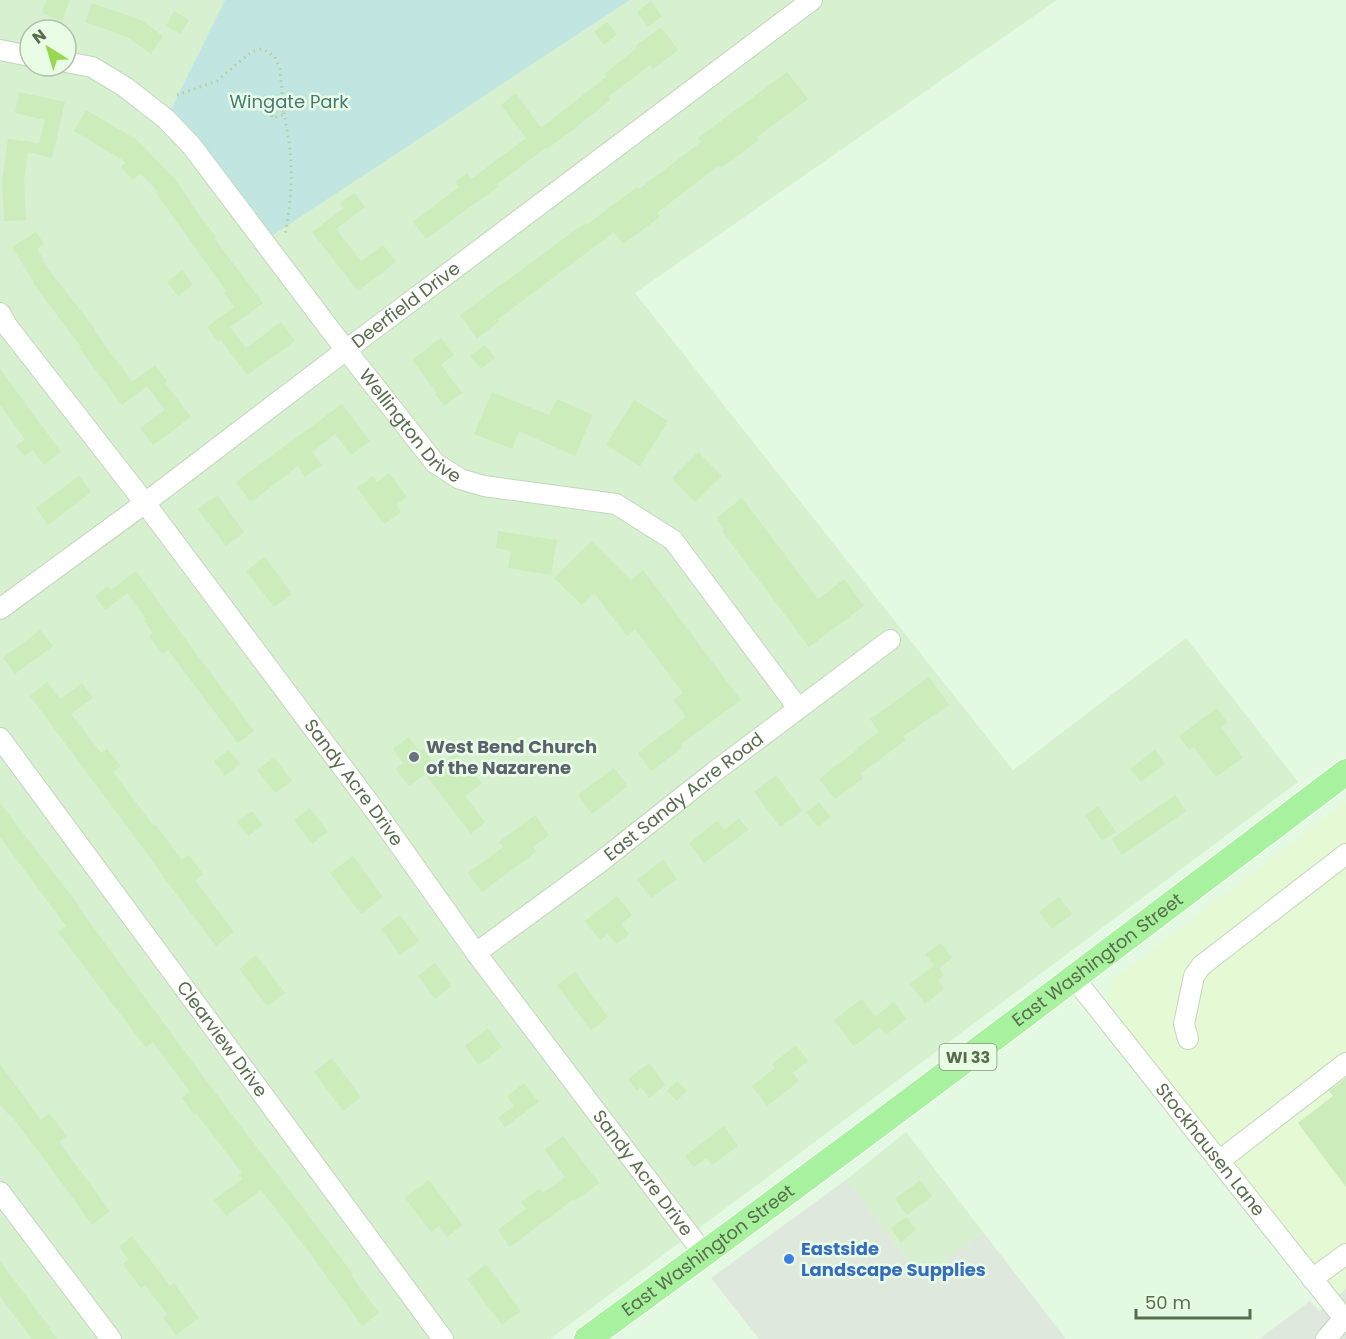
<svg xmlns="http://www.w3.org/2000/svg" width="1346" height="1339" font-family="Poppins,sans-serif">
  <rect width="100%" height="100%" fill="#e4f9e1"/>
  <!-- residential -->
  <g fill="#d7f0d0" fill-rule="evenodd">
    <path d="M0,0H225L166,119L264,241L630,0H1057L635,293L1013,770L1186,638L1298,782L550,1339H0ZM30,30H66V66H30Z"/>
    <path d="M906,1132L983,1232L922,1278L846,1180Z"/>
  </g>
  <!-- commercial -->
  <path fill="#e5f9d5" d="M1346,802V1289L1336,1296L1114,1010L1108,1002L1107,995L1109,986L1112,981L1119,975Z"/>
  <!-- industrial -->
  <g fill="#dfe8dc">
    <path d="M846,1180L922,1278L983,1232L1066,1339H759L711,1278Z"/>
    <path d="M1346,1289V1339H1259L1310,1301L1319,1311Z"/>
  </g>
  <!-- green -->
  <path fill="#c1e5e0" d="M225,0H630L264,241L166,119Z"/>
  <!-- building -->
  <g fill="#ccecbb">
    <path d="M47,0H70L62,21L42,13Z"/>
    <path d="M651,1L662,16L648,27L637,12Z"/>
    <path d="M92,3L141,20L163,36L151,54L127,37L85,22Z"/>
    <path d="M174,11L189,20L181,34L166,26Z"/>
    <path d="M607,22L617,34L604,45L594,32Z"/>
    <path d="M661,27L678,50L653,69L650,65L608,97L610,100L574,129L547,149L546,148L497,184L499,186L426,239L413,222L459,187L455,182L467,173L471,179L526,138L501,105L516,93L541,128L606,77L604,74L637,48L635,46Z"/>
    <path d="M787,72L808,99L757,137L759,140L721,168L719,165L657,213L660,217L623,244L614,232L498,319L500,321L477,338L460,315L585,223L586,225L637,187L639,189L701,142L698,138Z"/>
    <path d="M19,92L65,102L52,158L28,152L24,181L26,220L4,221L2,182L8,139L39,143L45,120L15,113Z"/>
    <path d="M86,110L137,140L174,178L192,203L191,204L216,237L214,238L263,303L230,327L246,348L281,322L295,341L247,375L221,340L218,342L207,327L234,307L224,293L226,291L156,193L158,192L140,173L133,180L121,167L126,162L74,131Z"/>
    <path d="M354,193L365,207L336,229L361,261L383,245L396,262L358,291L312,232L344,208L340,203Z"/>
    <path d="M36,232L44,244L37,249L44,260L42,261L95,329L94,330L132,382L155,365L167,381L165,383L191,417L153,445L140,428L165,410L147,386L122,405L79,348L81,347L33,283L34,282L12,247Z"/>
    <path d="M182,270L193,285L178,296L167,282Z"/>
    <path d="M441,338L454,355L441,365L462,393L444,406L435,394L437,393L412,360Z"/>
    <path d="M485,345L495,358L481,369L470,356Z"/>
    <path d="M0,369L61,452L44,465L33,450L24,456L16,446L25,439L0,405Z"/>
    <path d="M492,392L549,415L557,399L593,415L575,456L519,431L512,449L474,434Z"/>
    <path d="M634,400L668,421L640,466L606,445Z"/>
    <path d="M342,404L370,441L351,455L335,434L312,452L322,465L305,477L298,466L251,502L236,482Z"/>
    <path d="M698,452L722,476L695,502L672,478Z"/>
    <path d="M389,473L407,497L396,505L401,512L384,524L357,488L373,476L377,482Z"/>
    <path d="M79,476L91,492L48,525L36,508Z"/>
    <path d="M217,495L244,532L226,546L198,509Z"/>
    <path d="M742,498L818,599L844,579L864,606L809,647L722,531L724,529L716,518Z"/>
    <path d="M498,531L557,540L551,575L508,568L511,551L496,548Z"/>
    <path d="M592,541L631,580L643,570L741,700L681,744L683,748L651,771L638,753L686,717L673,700L683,693L635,629L627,636L594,593L582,605L554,578Z"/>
    <path d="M265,557L292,594L274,607L246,571Z"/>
    <path d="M136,571L189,644L254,731L238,743L168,650L163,654L149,636L153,633L144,620L146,619L127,593L105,610L95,596L108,586L111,590Z"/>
    <path d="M40,630L53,646L15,674L3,658Z"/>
    <path d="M929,677L949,705L903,736L906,740L860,774L863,778L835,799L819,779L858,749L857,748L879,732L870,719Z"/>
    <path d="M47,682L60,699L82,683L93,698L71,714L101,753L107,749L121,766L113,772L153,825L155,824L182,860L189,855L203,874L195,880L234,932L216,946L162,875H163L30,696Z"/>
    <path d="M1217,708L1227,722L1221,727L1243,758L1216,777L1194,747L1189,750L1179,736Z"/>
    <path d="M409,737L419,752L423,749L437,767L456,752L482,783L465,796L485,822L471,834L425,774L409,786L396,769L403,763L393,749Z"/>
    <path d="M229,750L240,764L225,776L214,761Z"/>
    <path d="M1155,750L1165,764L1141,782L1130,769Z"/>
    <path d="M274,757L292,781L275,793L257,770Z"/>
    <path d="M614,768L628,786L592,814L578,795Z"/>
    <path d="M776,775L802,811L780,827L754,792Z"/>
    <path d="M1175,795L1186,811L1122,855L1112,839Z"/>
    <path d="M819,802L831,817L818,827L806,812Z"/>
    <path d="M0,803L80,907L79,908L202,1075L353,1274L351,1275L379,1313L362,1326L315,1260L261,1190L226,1216L214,1200L242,1179L239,1175L242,1173L196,1113L194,1115L182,1098L190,1092L153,1042L146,1048L58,932L66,926L0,837Z"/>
    <path d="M1098,806L1116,832L1102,840L1085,816Z"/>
    <path d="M310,808L328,832L312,844L294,820Z"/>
    <path d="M252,811L263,825L248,836L237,822Z"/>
    <path d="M535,815L549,835L533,847L536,852L482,892L468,873L503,847L499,842Z"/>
    <path d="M739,818L748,830L704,863L689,843L717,821L724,830Z"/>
    <path d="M353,856L383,897L361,914L330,873Z"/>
    <path d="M663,860L677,879L651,898L637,880Z"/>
    <path d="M617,896L632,915L621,924L629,934L616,944L608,934L600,940L585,921Z"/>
    <path d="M1059,897L1072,914L1052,929L1039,912Z"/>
    <path d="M400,915L419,941L400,955L381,929Z"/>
    <path d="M941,943L952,958L939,968L944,975L938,980L944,989L925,1004L910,984L934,965L925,954Z"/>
    <path d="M256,955L285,993L267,1006L239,969Z"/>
    <path d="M435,963L452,986L435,999L418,976Z"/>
    <path d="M575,972L608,1017L591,1030L557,985Z"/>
    <path d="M862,999L875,1017L894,1002L906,1019L886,1035L880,1027L854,1046L834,1020Z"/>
    <path d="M488,1028L502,1047L479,1065L465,1046Z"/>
    <path d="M796,1045L808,1061L793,1073L799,1081L767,1106L752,1086L775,1068L772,1064Z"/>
    <path d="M332,1058L361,1097L343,1111L314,1072Z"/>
    <path d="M649,1063L665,1085L649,1098L641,1087L637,1091L628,1079Z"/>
    <path d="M0,1064L41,1120L49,1113L67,1136L59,1142L110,1211L92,1225L48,1164L10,1114L9,1115L0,1104Z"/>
    <path d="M1346,1078V1187L1298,1123L1333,1096L1329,1091Z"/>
    <path d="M677,1081L687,1090L677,1101L667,1091Z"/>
    <path d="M524,1083L539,1102L505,1127L498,1118L514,1106L507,1096Z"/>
    <path d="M724,1126L738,1146L712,1165L706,1158L694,1167L685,1156Z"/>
    <path d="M563,1136L599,1183L575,1201L574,1199L510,1247L498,1230L526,1209L521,1202L539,1189L543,1193L565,1177L545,1150Z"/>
    <path d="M429,1180L462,1225L447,1237L439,1226L431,1232L405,1198Z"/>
    <path d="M920,1180L932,1196L907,1215L895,1199Z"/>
    <path d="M906,1217L916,1230L901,1242L891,1228Z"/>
    <path d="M132,1236L170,1286L174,1283L199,1318L176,1335L163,1318L167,1314L145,1285L141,1288L123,1264L129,1260L119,1247Z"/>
    <path d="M0,1261L50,1328L49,1329L57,1339H32L8,1307L0,1295Z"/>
    <path d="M486,1264L521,1311L502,1325L467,1279Z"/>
  </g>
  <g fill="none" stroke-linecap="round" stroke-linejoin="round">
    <defs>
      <g id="minor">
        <path d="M0,50L30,56"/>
        <path id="s1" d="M66,62L92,67L125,87L166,119L191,145L332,332L435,463L460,479L484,486L616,504L673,540L798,708"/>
        <path id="s2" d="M0,313L8,327L145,503L379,816L476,953L704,1254"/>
        <path id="s3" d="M0,609L145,503L346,350L812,0"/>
        <path id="s4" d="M0,738L443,1339"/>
        <path id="s5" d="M476,953L599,863L714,772L890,640"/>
        <path id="s6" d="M1074,978L1346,1321"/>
        <path d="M1188,1039L1184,1024L1194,976L1201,966L1346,854"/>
        <path d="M1219,1161L1346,1063"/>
        <path d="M0,1192L111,1339"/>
        <path d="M1312,1279L1346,1254"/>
        <path d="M1326,1339L1344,1318"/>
      </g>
      <g id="major">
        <path id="s7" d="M587,1339C842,1154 1094,963 1346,772"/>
      </g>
    </defs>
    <!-- minor casing -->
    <use href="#minor" stroke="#c1d7b9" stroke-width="22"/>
    <!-- major casing -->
    <use href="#major" stroke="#fff" stroke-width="28"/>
    <!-- path -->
    <path stroke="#b0d09f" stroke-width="3" stroke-dasharray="1.5 4.5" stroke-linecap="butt" d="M177,95L217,81L251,52L261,49L265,50L275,57L280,69L284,115L283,105L270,108L272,118L284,115C294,158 293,191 285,235"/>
    <!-- minor -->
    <use href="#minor" stroke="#fff" stroke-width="20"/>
    <!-- major -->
    <use href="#major" stroke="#a8f29f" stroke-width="26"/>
  </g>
  <!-- markers -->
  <circle fill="#6b7280" stroke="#e9fde6" stroke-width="2" cx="414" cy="757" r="6"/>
  <circle fill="#3f7fe0" stroke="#e9fde6" stroke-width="2" cx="789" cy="1259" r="6"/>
  <g text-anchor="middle" stroke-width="5" stroke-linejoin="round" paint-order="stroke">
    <!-- shield labels -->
    <rect fill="#e9fde6" stroke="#84987a" stroke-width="1.5" x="939.5" y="1044" width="57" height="26" rx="4.5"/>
    <g font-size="16" font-weight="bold" fill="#586d4b">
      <text x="968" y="1063">WI 33</text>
    </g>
    <!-- park labels -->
    <g font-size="18" fill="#477876" stroke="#e9fde6">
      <text x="289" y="108">Wingate Park</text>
    </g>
    <!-- street labels -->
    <g font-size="18" fill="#586d4b" stroke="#e9fde6">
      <text dy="6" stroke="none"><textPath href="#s3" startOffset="507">Deerfield Drive</textPath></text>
      <text dy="6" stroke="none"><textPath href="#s1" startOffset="510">Wellington Drive</textPath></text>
      <text dy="6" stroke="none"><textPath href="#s2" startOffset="588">Sandy Acre Drive</textPath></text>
      <text dy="6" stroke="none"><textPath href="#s5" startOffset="260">East Sandy Acre Road</textPath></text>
      <text dy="6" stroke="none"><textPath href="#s7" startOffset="636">East Washington Street</textPath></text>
      <text dy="6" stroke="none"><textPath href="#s4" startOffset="374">Clearview Drive</textPath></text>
      <text dy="6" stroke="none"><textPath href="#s6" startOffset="219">Stockhausen Lane</textPath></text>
      <text dy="6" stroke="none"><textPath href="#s2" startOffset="1074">Sandy Acre Drive</textPath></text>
      <text dy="6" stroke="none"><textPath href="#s7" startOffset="150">East Washington Street</textPath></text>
    </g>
    <!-- worship labels -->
    <g font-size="18" font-weight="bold" fill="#5b616d" stroke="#e9fde6" text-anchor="start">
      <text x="426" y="753">West Bend Church<tspan x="426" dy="21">of the Nazarene</tspan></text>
    </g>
    <!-- shop labels -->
    <g font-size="18" font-weight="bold" fill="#366cbe" stroke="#e9fde6" text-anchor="start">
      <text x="801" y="1255">Eastside<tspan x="801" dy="21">Landscape Supplies</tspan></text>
    </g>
  </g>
  <!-- north arrow -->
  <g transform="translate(48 48) rotate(323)"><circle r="28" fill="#e9fde6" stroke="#afc3a8" stroke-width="1.5"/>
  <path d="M0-4.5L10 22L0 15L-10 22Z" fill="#97d851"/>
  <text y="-9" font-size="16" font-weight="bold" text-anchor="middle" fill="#586d4b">N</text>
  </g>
  <!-- scale -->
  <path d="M1136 1309v9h114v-9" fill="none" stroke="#586d4b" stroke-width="3"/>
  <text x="1145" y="1309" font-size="18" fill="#586d4b" stroke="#e9fde6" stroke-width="4.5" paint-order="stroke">50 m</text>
</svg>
